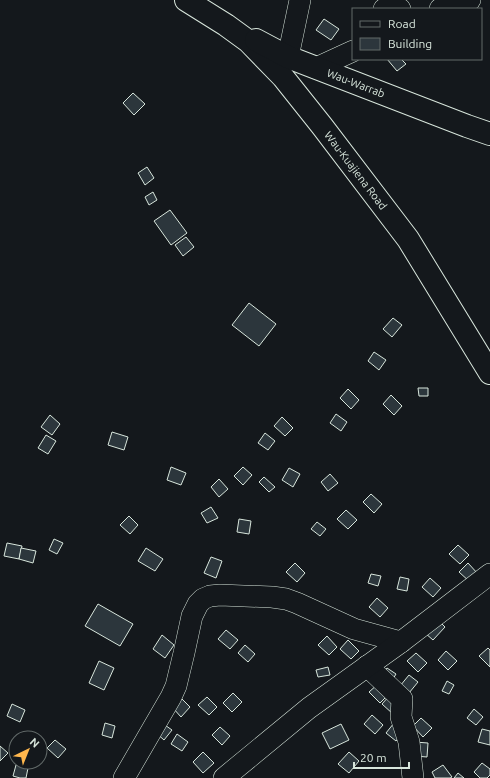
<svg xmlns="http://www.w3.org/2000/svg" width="490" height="778" font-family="Ubuntu,sans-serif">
  <rect width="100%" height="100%" fill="#14181c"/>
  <!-- building -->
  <g fill="#2c363c" stroke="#d8e6dc">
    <path d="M324,19L339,29L331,40L316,30Z"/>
    <path d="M387,59H401L406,64L397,71Z"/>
    <path d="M133,93L145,104L134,115L123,103Z"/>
    <path d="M147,167L154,178L145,185L138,173Z"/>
    <path d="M153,192L157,200L149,205L145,197Z"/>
    <path d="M170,210L187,233L171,245L154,221Z"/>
    <path d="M186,237L194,247L183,256L175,245Z"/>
    <path d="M249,303L276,324L259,346L232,325Z"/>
    <path d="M393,318L402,325L392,337L383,329Z"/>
    <path d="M374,352L386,360L379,370L368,361Z"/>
    <path d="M418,388H428V396H419Z"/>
    <path d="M348,389L359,400L351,409L340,398Z"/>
    <path d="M391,395L402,406L394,415L383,404Z"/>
    <path d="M336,414L347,422L341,431L330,423Z"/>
    <path d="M50,415L60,424L52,435L41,427Z"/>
    <path d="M282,417L293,428L285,436L274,426Z"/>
    <path d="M112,432L128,437L124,450L108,445Z"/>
    <path d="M265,433L275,441L268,450L258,443Z"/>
    <path d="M46,435L56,441L48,454L38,448Z"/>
    <path d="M171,467L186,473L181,485L167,480Z"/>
    <path d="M243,467L252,475L243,485L234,476Z"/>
    <path d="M289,468L300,474L293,487L282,480Z"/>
    <path d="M330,474L338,483L328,491L321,482Z"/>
    <path d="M264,477L275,487L269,492L259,482Z"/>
    <path d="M219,479L228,489L219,497L211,487Z"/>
    <path d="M371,494L382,504L374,513L363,502Z"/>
    <path d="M211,507L218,518L207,523L201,513Z"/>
    <path d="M346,510L357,520L348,529L337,519Z"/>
    <path d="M129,516L138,525L130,534L120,525Z"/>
    <path d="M239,519L251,521L249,534L237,532Z"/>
    <path d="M317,522L326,529L320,536L311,529Z"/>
    <path d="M54,539L63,543L57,554L49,550Z"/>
    <path d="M7,543L22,546L19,559L4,556Z"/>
    <path d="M458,545L469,555L460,564L449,554Z"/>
    <path d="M21,548L36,551L33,563L19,559Z"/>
    <path d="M146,548L163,559L155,571L138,561Z"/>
    <path d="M211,557L222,561L216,578L204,573Z"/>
    <path d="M295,563L305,573L297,582L286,572Z"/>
    <path d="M468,563L478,574L470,582L459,572Z"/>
    <path d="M371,574L381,576L378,586L368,583Z"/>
    <path d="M400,577L409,579L407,591L397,589Z"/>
    <path d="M430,578L441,588L433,597L422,587Z"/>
    <path d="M377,598L388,608L380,617L369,607Z"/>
    <path d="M98,604L133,624L120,646L85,626Z"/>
    <path d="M437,619L445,627L433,640L425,633Z"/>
    <path d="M226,630L238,640L230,649L218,639Z"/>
    <path d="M162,635L174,645L165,658L153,649Z"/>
    <path d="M327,636L337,647L329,655L318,645Z"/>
    <path d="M348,640L359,651L351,659L340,649Z"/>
    <path d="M245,645L255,654L248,662L238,653Z"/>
    <path d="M488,648L490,650V667L479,656Z"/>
    <path d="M446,651L457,661L448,670L438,660Z"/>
    <path d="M416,653L427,663L418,672L407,661Z"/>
    <path d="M99,661L114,668L104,690L89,683Z"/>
    <path d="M328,667L330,675L318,677L316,670Z"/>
    <path d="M387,668L396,674L390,684L381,677Z"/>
    <path d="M409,675L418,682L409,693L400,686Z"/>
    <path d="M447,681L454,685L449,694L442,691Z"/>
    <path d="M378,684L389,694L380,703L369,692Z"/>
    <path d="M233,693L242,702L232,712L223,703Z"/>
    <path d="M390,695L393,714L382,704Z"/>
    <path d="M207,697L217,707L209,715L198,705Z"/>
    <path d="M182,699L190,707L181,717L173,708Z"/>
    <path d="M12,704L25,710L20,722L7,716Z"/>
    <path d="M474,709L483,717L476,725L467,718Z"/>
    <path d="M372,715L383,725L375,734L364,724Z"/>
    <path d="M421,718L432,728L423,737L413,726Z"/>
    <path d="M105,723L115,726L112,738L102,735Z"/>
    <path d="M162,723L172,730L164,740L155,732Z"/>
    <path d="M394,723L404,731L396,741L386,733Z"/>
    <path d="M341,724L349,740L330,749L322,733Z"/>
    <path d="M220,727L230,736L222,745L212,735Z"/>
    <path d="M482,729L490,731V745L478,742Z"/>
    <path d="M177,734L188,742L182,751L171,744Z"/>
    <path d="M55,740L66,749L58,758L47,748Z"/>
    <path d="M415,742L428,743L427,757L415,756Z"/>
    <path d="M0,746L8,753L0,761Z"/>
    <path d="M203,752L214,763L203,773L193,762Z"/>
    <path d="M349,752L359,761L349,773L338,764Z"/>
    <path d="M482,763L490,769V775L487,778H480L474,772Z"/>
    <path d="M16,765L28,768L26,778H20L13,776Z"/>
    <path d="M443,765L452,777L450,778H435L432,772Z"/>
    <path d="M458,773L464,778H454Z"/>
  </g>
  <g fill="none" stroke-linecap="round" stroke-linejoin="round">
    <defs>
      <g id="minor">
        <path d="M384,9L389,7L400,9"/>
        <path d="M440,9L455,7L470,0"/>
        <path d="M288,57L300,0"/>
        <path d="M316,68L353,51"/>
        <path d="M367,666L402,699L401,717L409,742L413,778"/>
        <path d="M124,778L171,697L176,686L184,653L192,616L198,604L203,599L210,596L220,595L272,597L286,599L297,603L354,629L401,642"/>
        <path d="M224,778L309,708L401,642L490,574"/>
      </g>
      <g id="major">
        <path id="s1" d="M186,0L226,25L248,41L283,77L322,126L408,239L490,373"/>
        <path id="s2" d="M256,40L288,57L467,126L490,134"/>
      </g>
    </defs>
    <!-- minor casing -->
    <use href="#minor" stroke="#d8e6dc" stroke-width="22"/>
    <!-- major casing -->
    <use href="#major" stroke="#d8e6dc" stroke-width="24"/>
    <!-- minor -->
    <use href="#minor" stroke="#14181c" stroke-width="21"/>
    <!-- major -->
    <use href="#major" stroke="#14181c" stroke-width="22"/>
  </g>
  <g text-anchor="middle" stroke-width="3" stroke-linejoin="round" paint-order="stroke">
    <!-- street labels -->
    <g font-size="11" fill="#d8e6dc" stroke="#14181c">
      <text dy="4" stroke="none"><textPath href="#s2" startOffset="109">Wau-Warrab</textPath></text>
      <text dy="4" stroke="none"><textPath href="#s1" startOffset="243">Wau-Kuajiena Road</textPath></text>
    </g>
  </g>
  <!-- legend -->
  <rect x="352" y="8" width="130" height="52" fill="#14181c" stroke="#626a69"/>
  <rect x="360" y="21" width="20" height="6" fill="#14181c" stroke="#626a69"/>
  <text x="388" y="28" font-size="12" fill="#d8e6dc">Road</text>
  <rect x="360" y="38" width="20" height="12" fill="#2c363c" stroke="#626a69"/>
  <text x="388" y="48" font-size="12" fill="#d8e6dc">Building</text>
  <!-- north arrow -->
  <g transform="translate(28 750) rotate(43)"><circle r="19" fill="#14181c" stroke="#626a69"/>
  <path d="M0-3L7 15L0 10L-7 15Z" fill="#ffb74d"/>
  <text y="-6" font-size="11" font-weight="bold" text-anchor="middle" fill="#d8e6dc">N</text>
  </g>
  <!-- scale -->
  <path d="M354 762v6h55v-6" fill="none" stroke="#d8e6dc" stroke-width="2"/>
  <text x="360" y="762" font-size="12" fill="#d8e6dc" stroke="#14181c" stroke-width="3" paint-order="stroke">20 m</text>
</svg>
